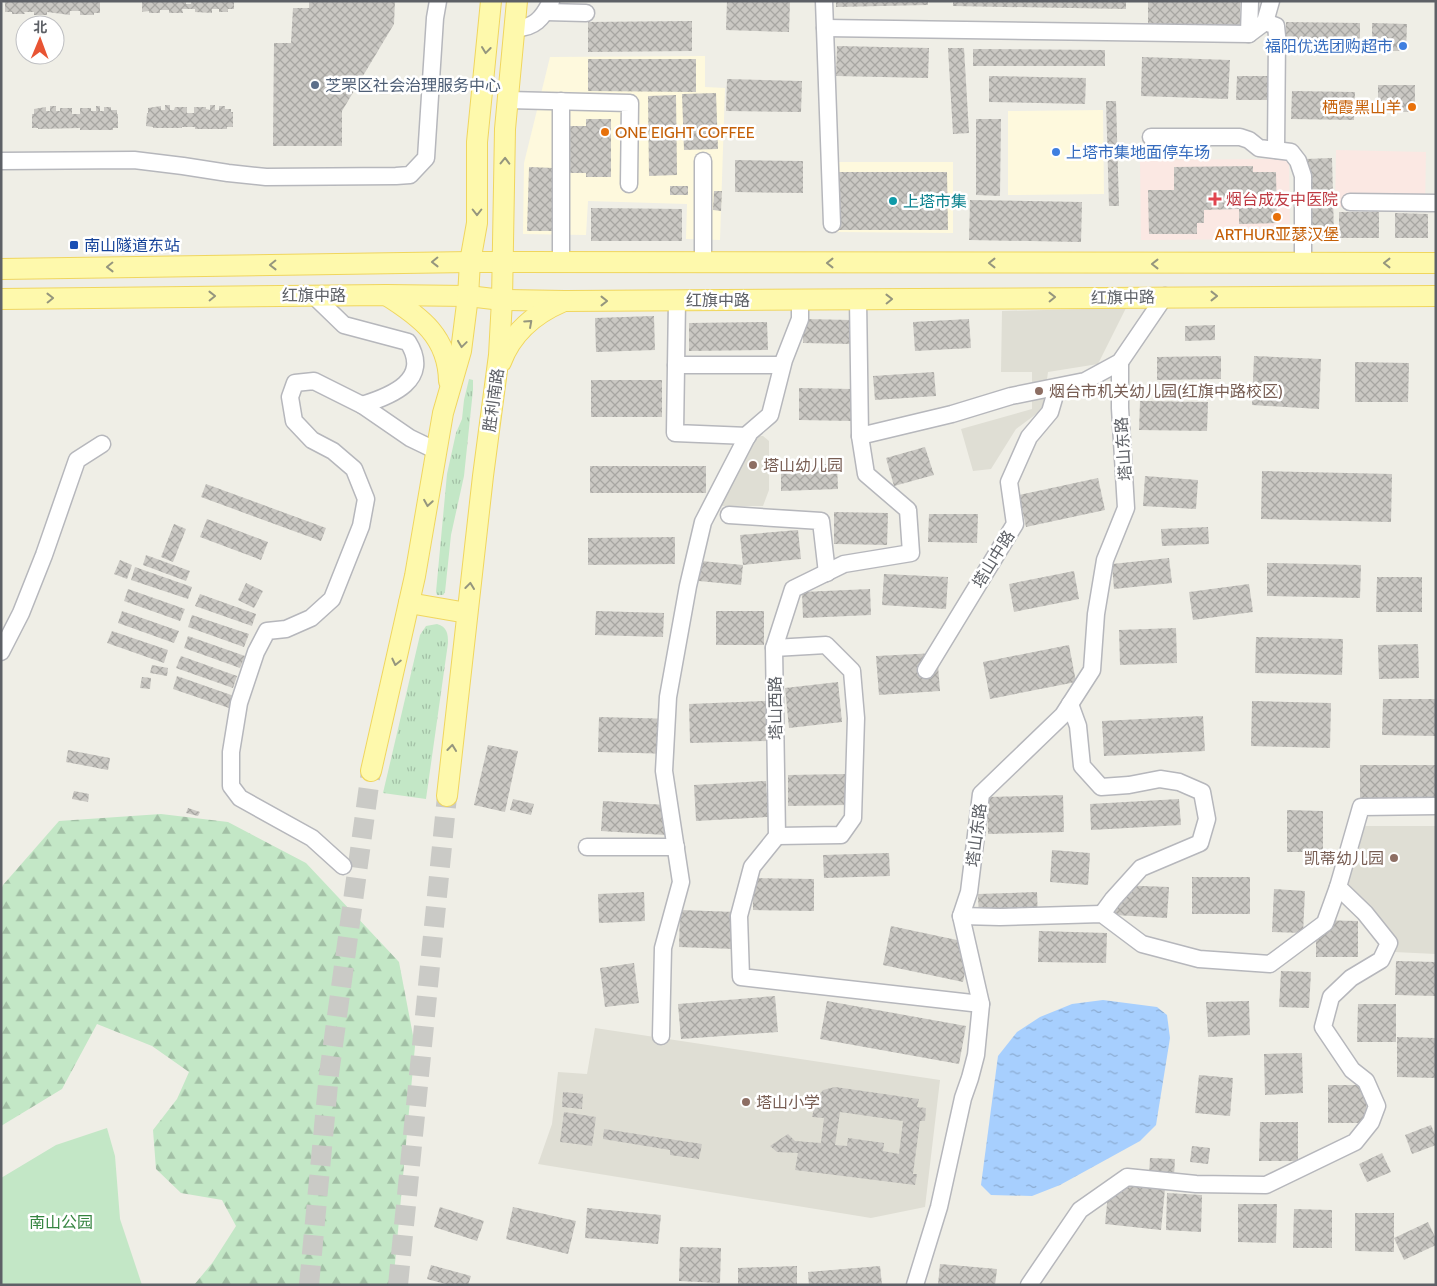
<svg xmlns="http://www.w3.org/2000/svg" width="1437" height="1286" font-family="Cabin,'Noto Sans SC',sans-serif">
  <defs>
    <pattern id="grass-tufts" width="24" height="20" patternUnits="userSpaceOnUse" patternTransform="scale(1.25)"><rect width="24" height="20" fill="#c3e7c6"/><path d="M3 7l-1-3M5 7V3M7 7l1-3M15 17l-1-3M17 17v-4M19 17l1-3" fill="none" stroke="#a2bfa5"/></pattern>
    <pattern id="forest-firs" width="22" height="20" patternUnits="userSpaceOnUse" patternTransform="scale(1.25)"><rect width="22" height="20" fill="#c3e7c6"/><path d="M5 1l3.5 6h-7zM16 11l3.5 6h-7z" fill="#a2bfa5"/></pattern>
    <pattern id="water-ripples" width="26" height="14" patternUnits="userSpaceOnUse" patternTransform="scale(1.25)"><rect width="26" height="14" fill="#a7cffe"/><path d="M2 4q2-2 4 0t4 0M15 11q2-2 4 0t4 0" fill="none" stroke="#8babd1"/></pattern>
    <pattern id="building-cross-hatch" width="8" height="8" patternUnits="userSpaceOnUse" patternTransform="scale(1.25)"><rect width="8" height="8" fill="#cac8c3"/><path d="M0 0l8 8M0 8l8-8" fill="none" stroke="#a7a6a2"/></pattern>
  </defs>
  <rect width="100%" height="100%" fill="#efeee6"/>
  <!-- commercial -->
  <g fill="#fef9dd">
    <path d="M705,56V87L725,88L720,240L686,239L687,204L588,201L586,235L523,234L524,163L550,57Z"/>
    <path d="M1103,110L1104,194L1008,195V111Z"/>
    <path d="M835,162H953V233L834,232Z"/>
  </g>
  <!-- education -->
  <g fill="#dfded4">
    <path d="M1126,308L1098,364L1048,372L1043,409L1016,429L991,469L973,471L961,429L1032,409V372H1001L1002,311Z"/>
    <path d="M751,436H763L769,441V490L763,506H716Z"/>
    <path d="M1356,826H1436V954L1394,952L1389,930L1348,890Z"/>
    <path d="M595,1028L940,1080L925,1207L871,1218L538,1164L552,1124L558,1072L587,1074Z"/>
  </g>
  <!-- medical -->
  <g fill="#fbe8e3">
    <path d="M1336,150L1426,152L1425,209L1335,207Z"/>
    <path d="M1289,159L1290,239L1141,240L1140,160Z"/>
  </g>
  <!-- grass -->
  <g fill="url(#grass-tufts)">
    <path d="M469,379L473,380V390L464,476L451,535L445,592L443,595H437L436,592L447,474L456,433L462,419L464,400Z"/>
    <path d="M437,624C447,627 448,633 448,643L426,799L383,793L420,635L426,626Z"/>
  </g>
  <!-- forest -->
  <path fill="url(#forest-firs)" d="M161,814L228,822L306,863L399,962L415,1046L393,1285H194L213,1262L236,1226L222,1200L181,1193L156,1169L153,1130L177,1099L189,1072L152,1046L97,1024L62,1089L1,1126V890L3,885L59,821Z"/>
  <!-- park -->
  <path fill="#c3e7c6" d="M107,1128L115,1156L120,1219L142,1285H1V1178L56,1145Z"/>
  <!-- water -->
  <path fill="url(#water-ripples)" d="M1103,1000L1157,1007L1167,1015L1170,1038L1156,1125L1140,1141L1060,1185L1032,1196L991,1195L981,1185L998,1056L1017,1032L1040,1017L1072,1004Z"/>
  <!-- building -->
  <g fill="url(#building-cross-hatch)" fill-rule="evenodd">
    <path d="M5,1H100V13H94V15H80V11H70V15L47,12V15H34V12H24L25,14H12V12H5Z"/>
    <path d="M142,1H186V4H191V1H234V9H228V12H219V9H212V13L195,12V9H182L183,13H169V10H160V13H149V11L142,12Z"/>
    <path d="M309,1H395L394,24L342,111V146H273L274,43H291L293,8H309Z"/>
    <path d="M727,1H790L789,32L726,30Z"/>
    <path d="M836,1H928V5L836,7Z"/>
    <path d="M953,1H1126V9L953,6Z"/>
    <path d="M1148,1H1240V25L1148,24Z"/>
    <path d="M692,21V51L588,52V22Z"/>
    <path d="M1286,22L1360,23V50L1286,49Z"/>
    <path d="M1372,23L1407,24L1406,51H1372Z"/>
    <path d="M837,46L929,48L928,78L836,76Z"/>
    <path d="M948,48H964L969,133L953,134Z"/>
    <path d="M973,49L1105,50V66H973Z"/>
    <path d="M1142,57L1230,60L1228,99L1141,96Z"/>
    <path d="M588,59H696V92L588,91Z"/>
    <path d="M989,76L1086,78L1085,104L989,102Z"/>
    <path d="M1237,76H1271V100H1236Z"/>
    <path d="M727,79L802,81L801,112L726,111Z"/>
    <rect x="1378" y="85" width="37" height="27"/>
    <path d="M1292,91L1355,92L1354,120L1291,119Z"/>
    <path d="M716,93L718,149L684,150L682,94Z"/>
    <path d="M676,95L677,175L649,176L648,96Z"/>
    <path d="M1106,101H1116L1119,206H1109Z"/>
    <path d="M165,105H170V110H174L175,107H187V113H194V107H206V109L210,110V105H215V110H219V106H225V109H231V112H233V127H227V129H195V127H182V128H153V127L146,126L147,113H148V108L161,106V110H165Z"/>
    <path d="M50,106H56V111H60V108H72V114H80V108H91V111H96V106H100V111H104V107H111V110H117V114H118V128H113V130H80V128L38,129V128H32V114H34V109L46,107V111H50Z"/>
    <path d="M586,119H611V177H586V173H568L569,126H586Z"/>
    <path d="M976,119H1001L1000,196L976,195Z"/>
    <path d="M1332,158L1334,236L1308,237L1306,159Z"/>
    <path d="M735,160L803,161V193L735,192Z"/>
    <path d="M1253,166V172H1276L1277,223L1239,224V209L1204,210V223H1197V234H1149L1148,190H1174V167Z"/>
    <path d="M529,167L554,168L552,231H527Z"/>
    <path d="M839,172H947L948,230H839Z"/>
    <rect x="670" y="186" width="18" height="9"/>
    <path d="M714,191H722L721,211L713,210Z"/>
    <path d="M970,200L1082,202L1081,242L969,240Z"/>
    <path d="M591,208L682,209V241H591Z"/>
    <rect x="1339" y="212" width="40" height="26"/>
    <path d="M1395,213L1428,214V238H1395Z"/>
    <path d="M654,316L655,350L596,352L595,318Z"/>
    <path d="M803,319L852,320V344L803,343Z"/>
    <path d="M969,319L971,348L915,351L913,322Z"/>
    <path d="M767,322L768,350L689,351V323Z"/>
    <path d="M1215,325V340L1185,341V326Z"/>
    <path d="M1221,356V379L1157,380V357Z"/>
    <path d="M1254,356L1321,359L1319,409L1252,405Z"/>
    <path d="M1355,362L1409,363L1408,402H1355Z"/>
    <path d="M934,372L936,396L875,400L873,376Z"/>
    <rect x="591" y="380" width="71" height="37"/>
    <path d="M799,388L852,389V421L799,420Z"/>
    <path d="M1140,401L1208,402L1207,431L1139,430Z"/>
    <path d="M925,447L934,475L894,486L886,458Z"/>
    <path d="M837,464L838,489L781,491V466Z"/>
    <rect x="590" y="466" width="116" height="27"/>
    <path d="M1262,471L1392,474L1391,522L1261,519Z"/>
    <path d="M1145,476L1198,480L1196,509L1143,506Z"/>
    <path d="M1098,478L1105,510L1026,527L1019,495Z"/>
    <path d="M206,484L326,528L321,541L201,497Z"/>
    <path d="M834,512L888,513L887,545L834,544Z"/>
    <path d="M929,514H978L977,543L928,542Z"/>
    <path d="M207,519L268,542L261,560L200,537Z"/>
    <path d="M174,524L186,529L173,562L161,557Z"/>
    <path d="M1208,527L1209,544L1162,546L1161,529Z"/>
    <path d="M798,530L801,559L743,565L740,535Z"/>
    <path d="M675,537V564L588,565V538Z"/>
    <path d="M146,555L190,571L186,581L143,565Z"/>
    <path d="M1169,558L1172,583L1114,589L1112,564Z"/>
    <path d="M120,560L132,565L127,579L114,574Z"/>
    <path d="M701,561L743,565L741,585L699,581Z"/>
    <path d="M1267,563L1361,565L1360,598L1267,596Z"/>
    <path d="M135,567L192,587L188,599L131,580Z"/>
    <path d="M1074,571L1079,599L1014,612L1009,584Z"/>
    <path d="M884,574L948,577L946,609L882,605Z"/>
    <path d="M1377,577H1422V612H1376Z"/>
    <path d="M246,583L263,591L254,608L238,600Z"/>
    <path d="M1249,584L1253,612L1193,620L1189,592Z"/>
    <path d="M128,589L185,609L180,621L124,601Z"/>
    <path d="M870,589L871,615L803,618L802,592Z"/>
    <path d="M200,594L256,614L252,626L195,606Z"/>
    <path d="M122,611L179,631L174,643L118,623Z"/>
    <path d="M596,611L664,613L663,637L595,635Z"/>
    <rect x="716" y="611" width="48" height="34"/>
    <path d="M192,615L249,634L244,647L188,627Z"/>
    <path d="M1176,628L1177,663L1120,665L1119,630Z"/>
    <path d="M112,631L168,650L164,663L107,643Z"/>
    <path d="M188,636L245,656L240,668L184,648Z"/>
    <path d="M1256,637L1343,639L1342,675L1255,673Z"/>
    <path d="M1418,644L1419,678L1379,679L1378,645Z"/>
    <path d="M1069,645L1076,682L990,699L983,662Z"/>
    <path d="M937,653L940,691L879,695L876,656Z"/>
    <path d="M181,656L237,676L233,688L176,668Z"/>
    <path d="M152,665L168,668L167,676L150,673Z"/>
    <path d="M177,676L234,696L229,708L173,689Z"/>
    <path d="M142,677L151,678L150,689L140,688Z"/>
    <path d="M838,682L842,722L789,728L785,688Z"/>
    <path d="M1383,699H1436V736L1382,735Z"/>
    <path d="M766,701L767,741L690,743L689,704Z"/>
    <path d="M1252,701L1331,703L1330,748L1251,746Z"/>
    <path d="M1203,716L1205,751L1104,756L1102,721Z"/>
    <path d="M599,717L675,719L674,754L598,752Z"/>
    <path d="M488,745L518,751L505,812L474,805Z"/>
    <path d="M68,750L110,758L108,770L66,762Z"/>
    <path d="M1360,765H1436V800L1360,799Z"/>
    <path d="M847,774V805L788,806V775Z"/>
    <path d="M766,781L768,817L696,821L694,785Z"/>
    <path d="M74,791L89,794L88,802L72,799Z"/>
    <path d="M1063,795L1064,832L988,834L987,797Z"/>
    <path d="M513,799L534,804L531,815L510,810Z"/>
    <path d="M1179,799L1181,825L1091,830L1090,804Z"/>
    <path d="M603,801L666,805L665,835L601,831Z"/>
    <path d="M188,808L200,812L198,816L186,813Z"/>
    <path d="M1287,810L1323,811V852H1287Z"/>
    <path d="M1052,850L1090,853L1088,885L1050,882Z"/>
    <path d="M889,853L890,876L824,878L823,855Z"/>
    <rect x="1192" y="877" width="58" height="37"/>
    <path d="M753,878L814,879V911L753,910Z"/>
    <path d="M1116,885L1169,887L1167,918L1114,915Z"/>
    <path d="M1274,889L1305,891L1303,933L1272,932Z"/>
    <path d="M644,892L645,921L599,923L598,894Z"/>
    <path d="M1037,892L1038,919L979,921L978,894Z"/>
    <path d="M680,910L736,912L735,949L679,947Z"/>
    <path d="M1316,920L1358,921V957H1316Z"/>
    <path d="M891,926L971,943L963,982L883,965Z"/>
    <path d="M1039,931L1107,933L1106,963L1038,962Z"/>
    <path d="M1396,961L1436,962V996L1395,995Z"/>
    <path d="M634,963L639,1003L605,1007L600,968Z"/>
    <path d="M1281,971L1311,972L1309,1008L1279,1007Z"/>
    <path d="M775,996L778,1032L681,1039L678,1004Z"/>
    <path d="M827,1001L966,1026L959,1064L820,1039Z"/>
    <path d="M1249,1001L1250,1035L1208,1037L1206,1002Z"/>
    <path d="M1358,1004H1396V1042H1357Z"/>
    <path d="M1397,1037L1436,1038V1078L1397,1077Z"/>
    <path d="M1302,1053L1303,1093L1265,1095L1264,1054Z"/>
    <path d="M1199,1075L1233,1078L1230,1116L1195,1113Z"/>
    <path d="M1328,1085H1367L1366,1123H1328Z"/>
    <path d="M835,1087L919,1099L917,1107L926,1108L925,1121H920L913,1174H917L915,1185L795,1170L798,1153L777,1152L770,1146L788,1134L795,1141L821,1143L824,1118L812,1117L816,1099L823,1090ZM840,1112L903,1121L899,1154L883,1151L884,1143L848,1138L847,1146L835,1145Z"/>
    <path d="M563,1092L583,1094L582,1109L562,1107Z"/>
    <path d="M564,1112L596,1117L592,1146L560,1142Z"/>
    <path d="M1260,1122H1298V1161H1259Z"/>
    <path d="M1431,1125L1436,1137V1145L1412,1154L1405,1135Z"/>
    <path d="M604,1129L702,1144L699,1159L670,1155V1150L603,1139Z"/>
    <path d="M1192,1146L1210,1148L1208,1164L1190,1162Z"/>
    <path d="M1382,1153L1391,1172L1367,1182L1359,1164Z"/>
    <path d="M1150,1158L1175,1159L1174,1176L1149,1175Z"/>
    <path d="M1109,1184L1165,1189L1161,1230L1105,1224Z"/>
    <path d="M1167,1193L1202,1195L1201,1232L1166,1230Z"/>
    <path d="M1238,1204H1277L1276,1243L1238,1242Z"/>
    <path d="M440,1207L484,1221L477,1241L434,1227Z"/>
    <path d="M513,1207L576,1221L568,1254L506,1239Z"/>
    <path d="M587,1208L661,1215L658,1244L585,1238Z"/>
    <path d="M1294,1209L1332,1210V1248H1293Z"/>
    <path d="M1355,1213H1394V1252L1355,1251Z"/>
    <path d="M1428,1222L1436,1239V1245L1404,1260L1394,1238Z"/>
    <path d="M680,1247L721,1248L720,1283L679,1281Z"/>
    <path d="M940,1264L997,1269L995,1285H938Z"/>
    <path d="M431,1265L471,1276L468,1285H449L427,1279Z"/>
    <path d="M797,1266V1285H738V1268Z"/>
    <path d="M880,1266L882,1285H809L808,1272Z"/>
  </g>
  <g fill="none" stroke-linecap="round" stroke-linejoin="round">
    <!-- major-tunnel -->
    <g stroke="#cacac6" stroke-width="20" stroke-dasharray="20 10" stroke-linecap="butt">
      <path d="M309,1285L329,1074L371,771"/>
      <path d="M398,1285L447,796"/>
    </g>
    <defs>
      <g id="minor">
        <path d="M824,1L832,224"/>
        <path d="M546,12L586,13"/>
        <path d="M1265,22L1276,26L1277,36L1276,150"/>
        <path d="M514,28C534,29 543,18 551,1"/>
        <path d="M825,28L1249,34L1265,22L1271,1"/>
        <path d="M1249,34L1250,1"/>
        <path d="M508,100L630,103L629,184"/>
        <path d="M561,101V262"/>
        <path d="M1151,137H1240L1249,140L1259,148L1291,152L1298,161L1303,176V263"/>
        <path d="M1,161L134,160L183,166L228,173L266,177L396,176L410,175L426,158L435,18L438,1"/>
        <path d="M1350,202L1436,203"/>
        <path d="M703,263V161"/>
        <path d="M313,295L344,325L408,342C432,380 391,396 362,405L314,381L295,383L290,397L294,421L312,440L333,451L354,469L366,499L361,526L332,599L311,618L286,629L267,631L256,652L239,703L231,752V786L240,798L312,838L343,866"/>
        <path d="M858,299L860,436L866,474L908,510L911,553L844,564L793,589L774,648L777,836L752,867L739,916L741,977L981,1004"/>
        <path d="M677,300L675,433L748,436"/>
        <path d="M676,365H782"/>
        <path d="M362,405L410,438L437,451"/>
        <path d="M860,436L952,414L1011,396L1085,381L1120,362L1165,296"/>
        <path d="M729,515L821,521L827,573"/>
        <path d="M774,648L826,645L852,671L856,718L853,818L841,835L777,836"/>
        <path d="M1,652L21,613L44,555L77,460L102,444"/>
        <path d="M926,670L1015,524L1009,482L1029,437L1050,412L1057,388"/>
        <path d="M1070,704L1078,726L1082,766L1101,787L1129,785L1160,779L1179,782L1202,792L1207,819L1200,843L1141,868L1113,899L1102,914"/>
        <path d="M587,847H676"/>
        <path d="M961,916L1000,917L1102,914L1142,944L1199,959L1270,964L1325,923L1338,887"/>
        <path d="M661,1036L663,948L681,882L664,771L668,697L688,586L703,522L749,433L770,415L784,360L800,319V299"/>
        <path d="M915,1285L939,1207L963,1098L970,1078L976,1055L981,1004L961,916L969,892L981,794L1063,715L1092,670L1096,614L1105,560L1126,508L1120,408V362"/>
        <path d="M1029,1285L1080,1210L1127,1177L1196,1184L1266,1185L1355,1142L1371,1122L1377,1106L1366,1081L1352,1070L1323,1027L1331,997L1351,978L1381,960L1389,943L1365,913L1338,887L1361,807L1436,806"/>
      </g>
      <g id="major">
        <path d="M1,269L470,262L1436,263"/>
        <path d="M386,295C421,317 448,337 449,381"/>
        <path d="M1,299L386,295L468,296L502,300L565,301L1436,296"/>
        <path d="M501,362C512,333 534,314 562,302"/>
        <path d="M409,603L467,613"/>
        <path d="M371,771L415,576L443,413L461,351L468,296L470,262L477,223V142L491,1"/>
        <path d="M447,796L483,476L499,355L502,300L505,129L517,1"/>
      </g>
    </defs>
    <!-- minor casing -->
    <use href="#minor" stroke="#b6b7bc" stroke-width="19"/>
    <!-- major casing -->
    <use href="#major" stroke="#f0d65e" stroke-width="22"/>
    <!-- minor -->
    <use href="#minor" stroke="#fff" stroke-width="16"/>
    <!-- major -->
    <use href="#major" stroke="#fef9ac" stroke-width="20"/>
  </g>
  <!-- one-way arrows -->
  <defs><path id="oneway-chevron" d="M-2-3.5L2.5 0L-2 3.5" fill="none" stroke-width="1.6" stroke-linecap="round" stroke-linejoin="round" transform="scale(1.25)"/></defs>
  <g stroke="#95967e">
    <use href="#oneway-chevron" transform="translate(486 50) rotate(97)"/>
    <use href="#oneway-chevron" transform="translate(505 161) rotate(-89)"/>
    <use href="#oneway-chevron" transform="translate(477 212) rotate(90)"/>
    <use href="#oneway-chevron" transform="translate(435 262) rotate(179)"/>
    <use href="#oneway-chevron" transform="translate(830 263) rotate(-180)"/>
    <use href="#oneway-chevron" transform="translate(992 263) rotate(-180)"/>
    <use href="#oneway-chevron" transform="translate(1387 263) rotate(180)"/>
    <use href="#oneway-chevron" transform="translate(1155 264) rotate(-180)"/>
    <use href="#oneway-chevron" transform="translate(273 265) rotate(179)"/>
    <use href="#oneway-chevron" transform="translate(110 267) rotate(179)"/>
    <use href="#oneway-chevron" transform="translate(212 296) rotate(-1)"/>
    <use href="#oneway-chevron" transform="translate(1214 296)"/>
    <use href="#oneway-chevron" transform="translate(1052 297) rotate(-1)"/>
    <use href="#oneway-chevron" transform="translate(50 298) rotate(-1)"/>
    <use href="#oneway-chevron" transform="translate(889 299) rotate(-1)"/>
    <use href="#oneway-chevron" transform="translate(604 301)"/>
    <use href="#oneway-chevron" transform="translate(529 323) rotate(-42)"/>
    <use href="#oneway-chevron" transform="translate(462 344) rotate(98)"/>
    <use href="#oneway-chevron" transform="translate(428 503) rotate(99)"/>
    <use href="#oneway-chevron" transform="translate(470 586) rotate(-83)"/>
    <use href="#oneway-chevron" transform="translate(396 662) rotate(103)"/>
    <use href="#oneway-chevron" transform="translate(452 748) rotate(-84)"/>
  </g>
  <!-- markers -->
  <g fill="#3f7fe0" stroke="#fff" stroke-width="2">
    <circle cx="1403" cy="46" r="5"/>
    <circle cx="1056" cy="152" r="5"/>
  </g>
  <circle fill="#5c6f8a" stroke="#fff" stroke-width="2" cx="315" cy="85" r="5"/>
  <g fill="#e8710a" stroke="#fff" stroke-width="2">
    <circle cx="1412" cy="107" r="5"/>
    <circle cx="605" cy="132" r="5"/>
    <circle cx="1277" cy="217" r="5"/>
  </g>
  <path fill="#e0444e" stroke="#fff" stroke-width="2" d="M1212.5 191.5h5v5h5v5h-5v5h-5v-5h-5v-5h5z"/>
  <circle fill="#0f9aa8" stroke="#fff" stroke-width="2" cx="893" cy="201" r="5"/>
  <rect fill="#1a4fb4" stroke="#fff" stroke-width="2" x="69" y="240" width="10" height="10" rx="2.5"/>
  <g fill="#8d6e63" stroke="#fff" stroke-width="2">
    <circle cx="1039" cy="391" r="5"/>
    <circle cx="753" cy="465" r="5"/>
    <circle cx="1394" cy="858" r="5"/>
    <circle cx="746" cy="1102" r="5"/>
  </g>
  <g text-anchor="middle" stroke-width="5" stroke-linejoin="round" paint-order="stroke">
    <!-- shop labels -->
    <g font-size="16" fill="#366cbe" stroke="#fff" text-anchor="end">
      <text x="1393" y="52">福阳优选团购超市</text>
      <text x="1066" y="158" text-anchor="start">上塔市集地面停车场</text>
    </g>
    <!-- service labels -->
    <g font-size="16" fill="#4e5e75" stroke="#fff" text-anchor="start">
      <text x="325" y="91">芝罘区社会治理服务中心</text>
    </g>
    <!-- food labels -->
    <g font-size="16" fill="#c56008" stroke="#fff" text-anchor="end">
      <text x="1402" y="113">栖霞黑山羊</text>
      <text x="615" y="138" text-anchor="start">ONE EIGHT COFFEE</text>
      <text x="1277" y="240" text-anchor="middle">ARTHUR亚瑟汉堡</text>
    </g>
    <!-- health labels -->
    <g font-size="16" fill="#be3a42" stroke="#fff" text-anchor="start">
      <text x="1226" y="205">烟台成友中医院</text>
    </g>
    <!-- culture labels -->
    <g font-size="16" fill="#0d838f" stroke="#fff" text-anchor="start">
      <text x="903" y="207">上塔市集</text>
    </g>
    <!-- transit labels -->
    <g font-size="16" fill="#164399" stroke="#fff" text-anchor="start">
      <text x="84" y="251">南山隧道东站</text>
    </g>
    <!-- street labels -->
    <g font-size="16" fill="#5d6066" stroke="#fff">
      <text x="314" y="301">红旗中路</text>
      <text transform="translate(1123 297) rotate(-1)" y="6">红旗中路</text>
      <text x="718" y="306">红旗中路</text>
      <text transform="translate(493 400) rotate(-82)" y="6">胜利南路</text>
      <text transform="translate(1123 449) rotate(-94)" y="6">塔山东路</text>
      <text transform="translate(993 559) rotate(-58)" y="6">塔山中路</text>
      <text transform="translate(775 708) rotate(-91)" y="6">塔山西路</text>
      <text transform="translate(976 835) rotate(-83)" y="6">塔山东路</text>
    </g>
    <!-- education labels -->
    <g font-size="16" fill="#785e54" stroke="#fff" text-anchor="start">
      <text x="1049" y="397">烟台市机关幼儿园(红旗中路校区)</text>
      <text x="763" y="471">塔山幼儿园</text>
      <text x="1384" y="864" text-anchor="end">凯蒂幼儿园</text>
      <text x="756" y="1108">塔山小学</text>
    </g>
    <!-- park labels -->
    <g font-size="16" fill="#368541" stroke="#fff">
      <text x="61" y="1228">南山公园</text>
    </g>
  </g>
  <!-- border -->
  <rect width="1437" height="1286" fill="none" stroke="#5d6066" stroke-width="5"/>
  <!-- north arrow -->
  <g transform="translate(40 40) rotate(1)"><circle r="24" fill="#ffffff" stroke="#bebfc2"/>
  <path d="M0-4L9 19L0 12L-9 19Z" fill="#e85433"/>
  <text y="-8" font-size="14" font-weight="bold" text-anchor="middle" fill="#5d6066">北</text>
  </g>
</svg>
